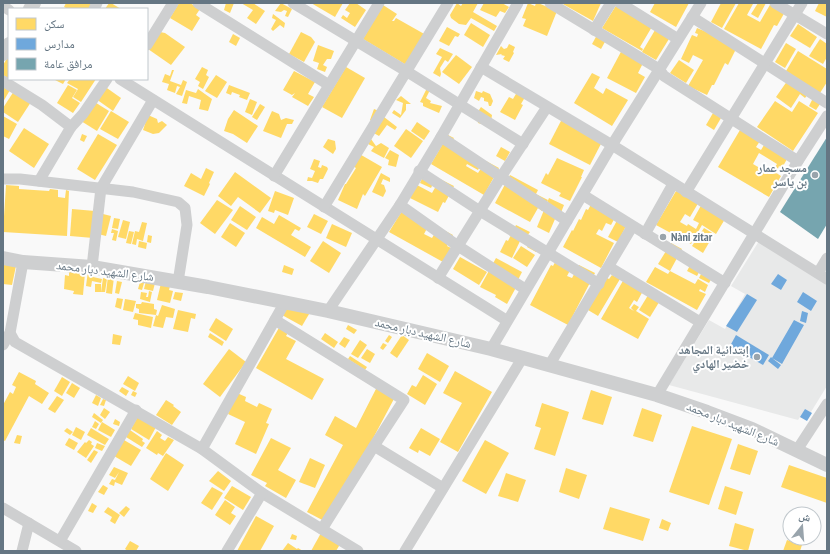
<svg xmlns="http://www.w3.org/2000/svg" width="830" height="554" font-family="'PT Sans Narrow','Noto Naskh Arabic',sans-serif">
  <rect width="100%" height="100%" fill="#f9f9f9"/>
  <!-- built -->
  <path fill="#e8e9e9" d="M759,241L827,284V386L806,420L800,417L798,420L669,385L709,320L725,329L745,294L731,286Z"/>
  <!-- homes -->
  <g fill="#ffd966">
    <path d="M66,3H92L89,9H68L64,7Z"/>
    <path d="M109,3H111L121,9H105Z"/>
    <path d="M179,3H190L200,9L196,15L200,18L192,31L170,18Z"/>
    <path d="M226,3H234L230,13L224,10Z"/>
    <path d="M241,3H253L265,11L256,24L247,18L253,10Z"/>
    <path d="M281,3L292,9L288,17L285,16L287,11L284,10L281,12L275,11Z"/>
    <path d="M311,3H343L335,17Z"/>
    <path d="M350,3H356L366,10L355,27L341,18L343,15L347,18L350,13L345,10Z"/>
    <path d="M457,3L461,6L463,3H478L473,12L497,26L494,31L471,18L466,25L459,24L451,18L450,15Z"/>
    <path d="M484,3H502L509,7L505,13L500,11L496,17L480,10Z"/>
    <path d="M528,3L535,6L536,3H538L557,11L547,36L523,26L526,19L522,18Z"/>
    <path d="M561,3H601L593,21Z"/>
    <path d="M655,3H689L676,27L650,12Z"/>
    <path d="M721,3H736L722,28L711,22Z"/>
    <path d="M739,3L753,4L747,15L760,22L771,3L786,10L777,26L774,25L761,49L724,29Z"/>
    <path d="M758,3H766L758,18L751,14Z"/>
    <path d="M819,3H827V17L815,11Z"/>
    <path d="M617,4L653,25L640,47L643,49L642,51L602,28Z"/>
    <path d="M383,5L397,14L392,21H394L396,18L426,35L408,66L363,39Z"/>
    <path d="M273,14L285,23L284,28L280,25L273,31L271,29L276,20L272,18Z"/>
    <path d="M471,23L490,35L483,47L464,35Z"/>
    <path d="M798,24L817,37L810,48L790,36Z"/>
    <path d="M658,25L672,34L656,60L642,52Z"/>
    <path d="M447,27L460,34L458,37L455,36L449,46L439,41Z"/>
    <path d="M697,28L738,45L728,65L725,63L714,85H712L707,95L688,86L703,60L693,55L689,63L681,59L692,35L697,37L698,34L695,33Z"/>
    <path d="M160,32L165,33L185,47L171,65L148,49Z"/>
    <path d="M301,32L311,37L315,42L304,62L289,54Z"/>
    <path d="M233,34L240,38L236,46L229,42Z"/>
    <path d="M597,35L606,40L601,49L592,44Z"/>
    <path d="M820,39L827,44V57L823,64L809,56Z"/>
    <path d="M786,43L796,49L785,68L775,62Z"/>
    <path d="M509,44L515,47L513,52L514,53L509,62L503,59L505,56L501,55L502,54L496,55L501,46L504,49L507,48Z"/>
    <path d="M318,45L334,51L331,59H327L323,65L327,67L325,72L317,69L319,63L313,61Z"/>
    <path d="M440,48L453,54L448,62L445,60L440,68L441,74L440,77L433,73L442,57L436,54Z"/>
    <path d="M623,48L643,63L638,73L645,77L636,93L607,78Z"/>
    <path d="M798,51L827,69V82L820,93L786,71Z"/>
    <path d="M9,55V79L3,75V65Z"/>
    <path d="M456,55L472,67L459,84L442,72Z"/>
    <path d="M679,60L694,70L686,83L670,73Z"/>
    <path d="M202,67L208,70L206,75L209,77L203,89L198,86L200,82L195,79Z"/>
    <path d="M346,67L365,78L342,118L322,107Z"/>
    <path d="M172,70H174L170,81L181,85L183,80L187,82L182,96L176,94L180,87L177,86L175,93L167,90L169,84L162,82L165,74L170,76Z"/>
    <path d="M294,71L315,82L308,94L314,97L308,106L292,97L295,93L292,95L283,90Z"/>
    <path d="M592,73L600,77L594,88L603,94L606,88L628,100L612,126L574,103Z"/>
    <path d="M216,75L227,82L217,98L205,91Z"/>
    <path d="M790,77L810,91L805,98L800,94L791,108L776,97Z"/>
    <path d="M53,79H66L63,84Z"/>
    <path d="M70,79H96L81,102L73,97L78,89L67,83Z"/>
    <path d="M68,85L77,90L72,98L80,103L73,113L57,103Z"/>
    <path d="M229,85L250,93L247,100L239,97L240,95L232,92L231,95L226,93Z"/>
    <path d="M3,86L10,90L3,102Z"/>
    <path d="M104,86L121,98L113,111L96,99Z"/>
    <path d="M520,87L528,92L521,104L523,105L515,120L500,112L509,97L513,99Z"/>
    <path d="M427,88L430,90L426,98L431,101L430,103L442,106L439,113L423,106V103L420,102Z"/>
    <path d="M198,89L212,99L208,111L199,109L201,100L189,96L187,104L182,103L186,90L196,93Z"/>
    <path d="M14,91L31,102L18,122L3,112V108Z"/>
    <path d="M476,91L482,93L483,91L490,94L493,101L491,106H489L488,102L484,101V98L481,97L479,101L474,98Z"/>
    <path d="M401,96L411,104H406V110L400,118L392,113L394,110L401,115L403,103L396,100Z"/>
    <path d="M814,96L822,101L816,110L809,106Z"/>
    <path d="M250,99L257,102L252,115L245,112Z"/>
    <path d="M93,101L109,111L97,131L81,121Z"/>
    <path d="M775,101L792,112L799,101L818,113L793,151L757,127Z"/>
    <path d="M260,104L265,107L257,120L252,117Z"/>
    <path d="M481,107L492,115L491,122L481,124L478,123L477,113Z"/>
    <path d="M374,109L379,111L375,122L370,120Z"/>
    <path d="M234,110L258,126L247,143L233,134L224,131L228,119Z"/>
    <path d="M111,111L129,122L118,139L100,129Z"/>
    <path d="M272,111L279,114L281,120L286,118L294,120L292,124H287L281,138L263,131Z"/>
    <path d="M713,113L721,118L714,130L706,125Z"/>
    <path d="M148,115L157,119L158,123L162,121L167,125L159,133L153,134L143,130Z"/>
    <path d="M3,116L17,124L9,139L3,136Z"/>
    <path d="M384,117L397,127L395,130L387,125L379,136L372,132Z"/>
    <path d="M563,117L604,138L590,165L549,144Z"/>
    <path d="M417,122L430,131L424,140L411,131Z"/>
    <path d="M24,128L49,144L34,168L9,151Z"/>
    <path d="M406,129L423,141L411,158L394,146Z"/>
    <path d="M740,130L760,141L756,147L761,150L764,145L787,159L782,168L779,166L777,171L774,169L777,164L759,153L753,164L765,171L767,167L781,176L769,197L718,167Z"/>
    <path d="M82,134L87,136L84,142L80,140Z"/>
    <path d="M98,134L117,145L95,180L77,169Z"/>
    <path d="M448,135L454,138L452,141L483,161L478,170L467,164L466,166L478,173L486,161L499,168L484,195L431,164Z"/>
    <path d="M328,139L335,141L336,149L333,154L323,147Z"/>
    <path d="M371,139L376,146L381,143L389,148L384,158L371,151L374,147L368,144Z"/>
    <path d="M501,147L510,152L505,161L496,156Z"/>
    <path d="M390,150L399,155L396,167L388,165L389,160L385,158Z"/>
    <path d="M356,152L382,167L365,196L363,194L357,209L338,200L345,184H346L356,168L349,164Z"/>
    <path d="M557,158L584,170L581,177H582L570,201L559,196L561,193L541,183L546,173L548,175Z"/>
    <path d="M314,159L320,161L318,167L321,168L322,165L327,167L328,169L323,179H320L318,183L312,181H307L308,177L312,178L315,171L310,169Z"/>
    <path d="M206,168L214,172L209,183L210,184L204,196L184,186L191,173L201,179Z"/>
    <path d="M235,172L271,198L260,213L238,197L231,206L218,196Z"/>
    <path d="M425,172L436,178L431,188L420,183Z"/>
    <path d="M381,173L390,178V182L383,179L381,184L384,185L386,191L383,197L372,192Z"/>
    <path d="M510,175L538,190L536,194L548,200L542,211L538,208L530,222L495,203Z"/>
    <path d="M440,179L454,186L445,203L443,202L438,212L410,198L417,185L432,193Z"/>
    <path d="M6,185L19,186V189L49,191L50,189L58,190V197L65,198L66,190L69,191L67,236L3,232Z"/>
    <path d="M275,191L294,198L288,215L275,210L274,213L268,211Z"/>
    <path d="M676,191L700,200L690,217L685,214L680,222L687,226L688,224L696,229L699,223L693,220L704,200L728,214L716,234L702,225L691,244L656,225Z"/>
    <path d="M549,198L564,205L558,220L555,219L549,233L537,227Z"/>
    <path d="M594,199L618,212L611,225L606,223L602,231L599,229L596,234L614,243L601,268L563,247L572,230L573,231L579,219L581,220L586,209L588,210Z"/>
    <path d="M217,200L233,210L215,234L200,223Z"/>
    <path d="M240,206L256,217L247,230L231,220Z"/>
    <path d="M405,206L431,221L424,234L432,238L435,233L434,225L453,235L447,246L451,248L443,262L389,232Z"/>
    <path d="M72,209L95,211L93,238L70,236Z"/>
    <path d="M103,214L111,216L106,236L98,234Z"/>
    <path d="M314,214L328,221L321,234L307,227Z"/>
    <path d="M279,215L301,228L299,231L295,229L291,235L311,247L305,257L256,228L262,217L274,224Z"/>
    <path d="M620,215L629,220L618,242L608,237Z"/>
    <path d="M114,218L120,219L118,229L112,228Z"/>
    <path d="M123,220L130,222L126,239L118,237Z"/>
    <path d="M142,222L147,223L143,241L137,239L136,245L132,244L135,231L139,232Z"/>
    <path d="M230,223L245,233L236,247L221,237Z"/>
    <path d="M332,224L352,233L346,247L326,238Z"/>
    <path d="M516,225L530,232L527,236L540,243L536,252L527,247L529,243L521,239L512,258L500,252L506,240L508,241Z"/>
    <path d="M704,228L714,234L703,253L692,246Z"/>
    <path d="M112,229L118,231L116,241L112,240L114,233H111Z"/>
    <path d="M129,231L134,232L131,244L126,243Z"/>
    <path d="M148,235L152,236L151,243L147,242Z"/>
    <path d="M139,241L147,243L146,249L138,247Z"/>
    <path d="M323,241L341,253L329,273L310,261Z"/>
    <path d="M671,243L682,249L670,271L695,284L698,279L708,285L705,292L700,289L699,291L706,294L697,310L646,282L655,267L668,274L670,271L658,264Z"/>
    <path d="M521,246L535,255L527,267L513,258Z"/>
    <path d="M559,255L574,263L567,276L572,278L579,265L595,273L568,325L530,305L551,265L553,266Z"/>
    <path d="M460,257L487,272L479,285L453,269Z"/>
    <path d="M496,258L522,272L518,280H520L507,304L495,297L496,295L480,287Z"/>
    <path d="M5,259L17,261L12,285L3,284V271Z"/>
    <path d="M693,260L703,265L697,276L687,271Z"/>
    <path d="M284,265L294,269L292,275L282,272Z"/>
    <path d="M704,268L714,274L709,283L699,278Z"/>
    <path d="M69,271L85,273L83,295L73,294L74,291L64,289L65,275L69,276Z"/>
    <path d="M88,271L94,272L93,277L102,279L101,283L92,281L91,287L86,286Z"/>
    <path d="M612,275L620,279L598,316L588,310L607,278L609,279Z"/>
    <path d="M108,276L114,277L112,294L106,293Z"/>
    <path d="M103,278L107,279L105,292H101Z"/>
    <path d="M624,279L644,289L637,302L634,300L629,308L634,311L631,308L634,304L639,307L636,311L649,319L638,339L601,319Z"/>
    <path d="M117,281L122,282L119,294L115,293Z"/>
    <path d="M146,281L155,283L153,291L144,289Z"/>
    <path d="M140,282L144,283L142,290L138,289Z"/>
    <path d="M161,283L170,286L169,290L173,291L170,303L157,300Z"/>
    <rect x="95" y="284" width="6" height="8"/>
    <path d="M149,291L152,292L150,302L140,299L141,292L147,293L146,297H148Z"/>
    <path d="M175,292L183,293L181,301L173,299Z"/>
    <path d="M650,292L661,299L650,317L639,310Z"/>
    <path d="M117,298L123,299L121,309L115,307Z"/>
    <path d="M125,299L136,301L133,312L123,310Z"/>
    <path d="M142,302L154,304V309L157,310L156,315L139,313V309L136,308V304H141Z"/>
    <path d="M288,304L312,309L302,326L282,315Z"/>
    <path d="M162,305L175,309L173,318L166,317L163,328L153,326L156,315L158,316Z"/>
    <path d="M178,310L196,314L195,319L191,318L188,332L173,329Z"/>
    <path d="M135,313L153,317L151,328L138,325V320L133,319Z"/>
    <path d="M216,318L233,329L226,341L209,330Z"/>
    <path d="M348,325L357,330L354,334L346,329Z"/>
    <path d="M280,326L289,331L286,336L296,341L286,359L324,379L312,400L256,368Z"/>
    <path d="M210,333L224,342L222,346L208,337Z"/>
    <path d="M325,333L338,342L334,348L321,339Z"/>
    <path d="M113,334L122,336L120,345L112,344Z"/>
    <path d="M389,335L392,337L388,343L385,341Z"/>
    <path d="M402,335L409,340L397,358L390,353Z"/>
    <path d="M344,337L350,340L345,348L339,344Z"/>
    <path d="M360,340L367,345L358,358L351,354Z"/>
    <path d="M383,343L387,345L383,350L380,348Z"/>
    <path d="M229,349L246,362L220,397L203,384Z"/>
    <path d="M367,349L375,354L370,363L361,358Z"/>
    <path d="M427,353L449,366L440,382L418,369Z"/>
    <path d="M350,356L367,367L365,370L348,359Z"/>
    <path d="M455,371L492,392L458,452L440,442L462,403L443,393Z"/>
    <path d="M19,372L36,381L35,384L49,393L42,404L29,396L5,441L3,440V405L10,392L13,394L16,387L12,385Z"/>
    <path d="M423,375L437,384L425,405L407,394L412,385L416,387Z"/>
    <path d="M128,376L139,383L135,391L123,384Z"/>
    <path d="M62,377L70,382L62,396L54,391Z"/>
    <path d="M72,383L80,388L74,398L66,393Z"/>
    <path d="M122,387L129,391L126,396L119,391Z"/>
    <path d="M377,387L395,397L328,523L307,512L343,445L325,435L335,416L356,428Z"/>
    <path d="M591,390L612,397L603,425L582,419Z"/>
    <path d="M133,391L137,393L135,397L131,395Z"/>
    <path d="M237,393L246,397L245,401L257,407L259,403L272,409L266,423L269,424L256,454L235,444L245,422L228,414Z"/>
    <path d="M96,395L101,398L98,406L92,403Z"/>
    <path d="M57,396L64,400L55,413L48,409Z"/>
    <path d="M103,399L106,400L104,406L100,405Z"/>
    <path d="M166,400L174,405L173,406L181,412L172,425L156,415Z"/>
    <path d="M542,403L569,412L555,456L534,449L541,428L535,426Z"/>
    <path d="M104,408L110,412L105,419L100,415Z"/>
    <path d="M642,408L662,415L653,442L633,436Z"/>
    <path d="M94,413L103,420L101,423L92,417Z"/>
    <path d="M138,416L156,427L149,440L131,429Z"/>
    <path d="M115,419L120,422L119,426L113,424Z"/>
    <path d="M95,421L99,424L96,429L92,427Z"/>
    <path d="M102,422L115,430L111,437L98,430Z"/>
    <path d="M692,426L732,439L709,505L669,492Z"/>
    <path d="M76,427L85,432L81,440L72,435Z"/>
    <path d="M67,428L73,432L70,435L64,431Z"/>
    <path d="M91,428L109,439L105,445L87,435Z"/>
    <path d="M421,428L440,439L430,456L419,450L418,453L409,448Z"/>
    <path d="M130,430L143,439L142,441L145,443L142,447L126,437Z"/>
    <path d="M157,431L162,435L160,438L165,441L168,437L174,440L163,456L158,453L157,455L146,448Z"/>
    <path d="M17,435L22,436L20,444L14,443Z"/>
    <path d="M69,438L78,443L74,450L65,445Z"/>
    <path d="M271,438L291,448L278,470L296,480L286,498L265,486L267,483L251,475Z"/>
    <path d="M89,440L92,442L91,444L94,446L86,458L77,452L85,442L86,443Z"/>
    <path d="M124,440L141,450L131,466L114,456Z"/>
    <path d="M485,440L509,453L486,494L462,481Z"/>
    <path d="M97,443L105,446L102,451L95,448Z"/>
    <path d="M738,444L758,451L750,475L730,469Z"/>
    <path d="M94,450L98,452L91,463L87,460Z"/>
    <path d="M166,453L184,465L168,491L150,479Z"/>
    <path d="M310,458L325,465L315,488L299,482Z"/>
    <path d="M789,465L827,478V503L781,487Z"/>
    <path d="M114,467L128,473L122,485L115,482L114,486L109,484L112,479L115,480L119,472L115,478L109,475Z"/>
    <path d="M566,468L587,475L579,499L559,492Z"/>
    <path d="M218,471L231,481L224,491L209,481Z"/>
    <path d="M506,473L526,480L518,502L498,496Z"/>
    <path d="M103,485L108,488L104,495L98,492Z"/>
    <path d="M232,486L251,497L243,510L224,498Z"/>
    <path d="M725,486L743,492L736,515L718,509Z"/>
    <path d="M212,487L223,493L212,510L201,503Z"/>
    <path d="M225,500L235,507L231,513L236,516L230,525L215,515Z"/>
    <path d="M92,503L97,506L93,513L88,511Z"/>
    <path d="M126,506L130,509L124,517L119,513Z"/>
    <path d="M108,507L120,515L115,524L110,521L112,517L104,512Z"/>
    <path d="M610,507L650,519L643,541L603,529Z"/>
    <path d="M256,516L274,526L260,551H237Z"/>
    <path d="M662,519L671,523L668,531L659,528Z"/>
    <path d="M735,523L754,529L748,551L729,546Z"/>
    <path d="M321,533L342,541L336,551H311Z"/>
    <path d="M292,534L297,536L296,540L290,539Z"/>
    <path d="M787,540L802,545L800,551H783Z"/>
    <path d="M130,541L139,546L136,551H128L125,549Z"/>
    <path d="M288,543L297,549L298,548L303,551H282Z"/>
  </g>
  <!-- schools -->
  <g fill="#6fa8dc">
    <path d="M778,274L787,280L781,290L771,284Z"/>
    <path d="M803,292L817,301L811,311L797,302Z"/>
    <path d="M747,294L757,300L737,332L726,326Z"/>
    <path d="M802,311L808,313L806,323L800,321Z"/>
    <path d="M794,320L804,325L782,364L772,358L781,365L778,369L768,361L771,357L772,358Z"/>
    <path d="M736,335L769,355L763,365L730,346Z"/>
    <path d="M805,409L812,413L807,421L800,417Z"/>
  </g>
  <!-- public -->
  <path fill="#76a5af" d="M827,137V224L818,239L780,212Z"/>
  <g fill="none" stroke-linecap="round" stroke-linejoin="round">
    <!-- minor -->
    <g stroke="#cecfd0" stroke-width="11">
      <path d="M198,3L329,85"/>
      <path d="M293,3L406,71L523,144"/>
      <path d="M550,3L659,69L664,76L798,161"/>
      <path d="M620,3L678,39"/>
      <path d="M775,3L827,34"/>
      <path d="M3,6L9,10"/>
      <path d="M94,9L97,3"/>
      <path d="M692,17L827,103"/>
      <path d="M594,30L611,3"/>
      <path d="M147,45L173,3"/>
      <path d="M481,67L612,145L827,279"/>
      <path d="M120,79L506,320"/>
      <path d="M3,81L42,105L71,127L83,114L107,79"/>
      <path d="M441,137L567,221"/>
      <path d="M419,171L480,211L599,284"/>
      <path d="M274,176L379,3"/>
      <path d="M3,179H20L133,192L178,202L185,208L187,225L178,282"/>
      <path d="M39,181L71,127"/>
      <path d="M686,192L802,3"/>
      <path d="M583,195L725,283"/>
      <path d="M400,205L458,246L525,289"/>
      <path d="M324,207L448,3"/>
      <path d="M645,234L673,184"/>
      <path d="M23,262L10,333L15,342L202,449L262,493L358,551"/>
      <path d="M92,267L101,188L153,100"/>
      <path d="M609,267L700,322"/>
      <path d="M818,273L827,258"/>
      <path d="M438,278L501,177L547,107"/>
      <path d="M328,311L400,205L441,137L518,3"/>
      <path d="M275,320L404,400L374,446"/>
      <path d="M3,345L10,333"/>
      <path d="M491,349L612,145L701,3"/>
      <path d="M550,364L632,227"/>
      <path d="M657,395L798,161L827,116"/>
      <path d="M202,449L285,302"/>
      <path d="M797,450L827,404"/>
      <path d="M3,508L76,551"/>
      <path d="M322,529L374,446L443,488"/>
      <path d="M60,541L136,410"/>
      <path d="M22,551L29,523"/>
      <path d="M227,551L262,493"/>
      <path d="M405,551L523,357"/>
    </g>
    <!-- tertiary -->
    <g stroke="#cecfd0" stroke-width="14">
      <path d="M30,9L34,3"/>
      <path d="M3,54L9,44"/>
      <path d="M3,258L23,262L92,267L208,287L328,311L491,349L657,395L707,412L752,429L827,465"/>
    </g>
  </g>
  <!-- markers -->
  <g fill="#99a4ac" stroke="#fff" stroke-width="1.5">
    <circle cx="815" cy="175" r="4"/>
    <circle cx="663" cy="237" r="4"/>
    <circle cx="757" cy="357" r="4"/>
  </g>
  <g text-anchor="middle" stroke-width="4" stroke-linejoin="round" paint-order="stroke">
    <!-- poi labels -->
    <g font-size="12" font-weight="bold" fill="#657683" stroke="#fff" text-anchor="end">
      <text x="807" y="172">مسجد عمار<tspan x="807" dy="14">بن ياسر</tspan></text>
      <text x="671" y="241" text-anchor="start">Nàni zitar</text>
      <text x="749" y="354">إبتدائية المجاهد<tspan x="749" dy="14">خضير الهادي</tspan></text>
    </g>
    <!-- street labels -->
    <g font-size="12" fill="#657683" stroke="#fff">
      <text transform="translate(105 271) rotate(7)" y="4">شارع الشهيد دبار محمد</text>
      <text transform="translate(423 333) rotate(13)" y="4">شارع الشهيد دبار محمد</text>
      <text transform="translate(733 424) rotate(22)" y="4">شارع الشهيد دبار محمد</text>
    </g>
  </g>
  <!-- border -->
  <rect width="830" height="554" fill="none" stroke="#657683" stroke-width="8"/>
  <!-- legend -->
  <rect x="8" y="8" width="140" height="72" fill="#ffffff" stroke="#c1c8cd"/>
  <rect x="16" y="18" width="20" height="12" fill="#ffd966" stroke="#c1c8cd"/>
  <text x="44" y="28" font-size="12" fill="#657683">سكن</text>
  <rect x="16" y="38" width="20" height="12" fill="#6fa8dc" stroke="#c1c8cd"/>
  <text x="44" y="48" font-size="12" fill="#657683">مدارس</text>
  <rect x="16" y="58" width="20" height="12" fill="#76a5af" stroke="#c1c8cd"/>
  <text x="44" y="68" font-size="12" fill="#657683">مرافق عامة</text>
  <!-- north arrow -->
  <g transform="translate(802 526) rotate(17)"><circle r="19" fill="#ffffff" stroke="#c1c8cd"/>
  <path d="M0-3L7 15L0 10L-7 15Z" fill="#99a4ac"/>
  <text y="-6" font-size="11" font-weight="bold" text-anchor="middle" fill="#657683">ش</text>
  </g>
</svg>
